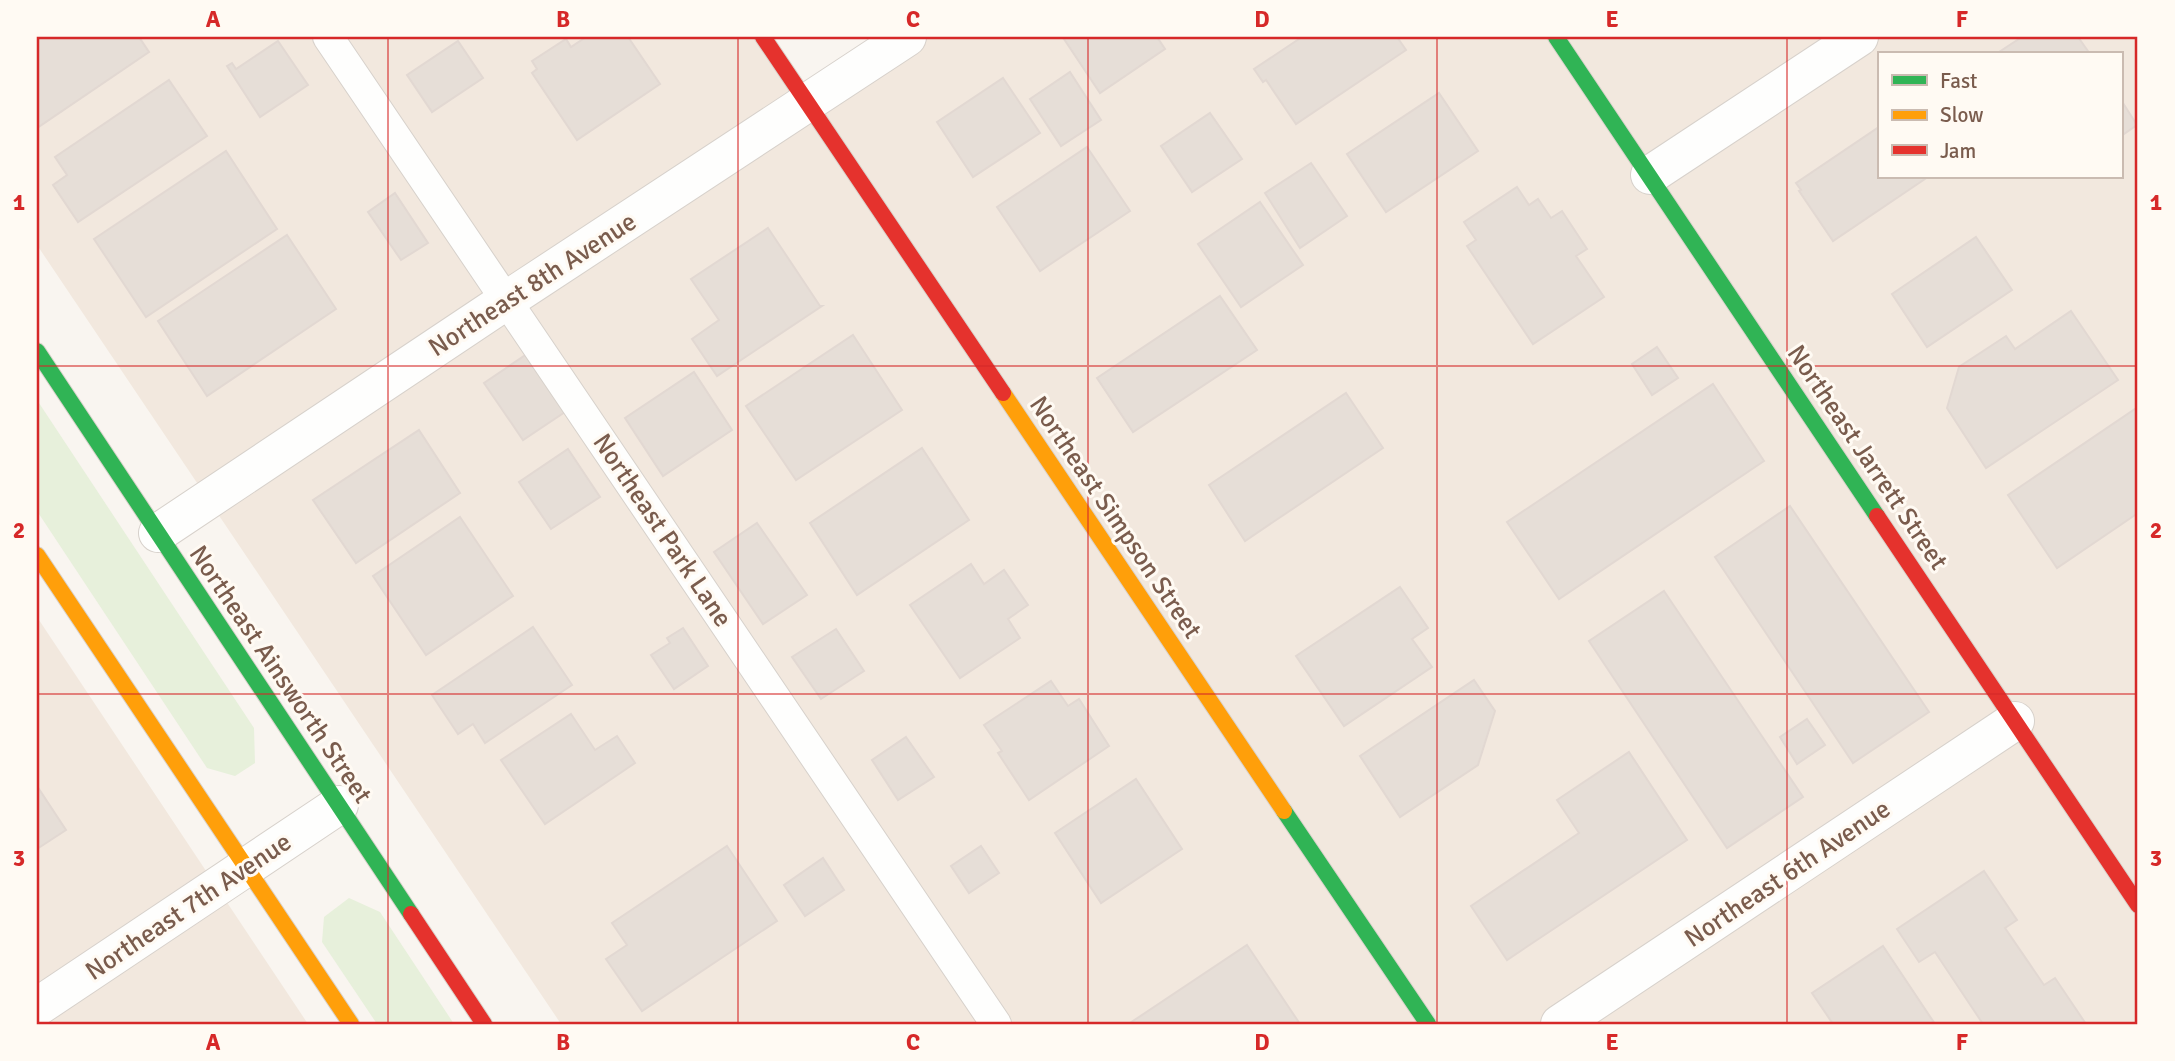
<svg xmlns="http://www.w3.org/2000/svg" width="2175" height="1061" font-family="Signika,sans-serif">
  <rect width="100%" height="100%" fill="#f9f5f0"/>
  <!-- residential -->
  <g fill="#f2e8de" fill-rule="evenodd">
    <path d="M37,37H771L809,93L892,37H2138V1024H561L37,245ZM1879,54H2121V177H1879Z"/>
    <path d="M37,617L308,1024H37Z"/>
  </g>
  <!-- green -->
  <g fill="#e7f0db">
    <path d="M37,400L254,728L255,763L235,776L207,768L37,511Z"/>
    <path d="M349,898L380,912L454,1024H377L322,942L324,917Z"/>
  </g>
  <!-- building -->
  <g fill="#e6ded7" stroke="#e2d8d2" stroke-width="2">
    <path d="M37,37H139L149,52L37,128Z"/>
    <path d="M586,37H628L660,84L577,140L532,73L537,69L532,61L566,39L571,47Z"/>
    <path d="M1067,37H1157L1165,49L1100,93L1064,39Z"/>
    <path d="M1302,37H1397L1406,50L1296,124L1266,80L1263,82L1254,69Z"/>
    <path d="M2022,37H2078L2090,54H1996Z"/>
    <path d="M278,41L308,85L260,117L227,66L232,63L236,69Z"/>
    <path d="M458,41L483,78L432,112L407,75Z"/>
    <path d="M1070,72L1101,120L1061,146L1030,99Z"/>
    <path d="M1003,78L1040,133L973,177L937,122Z"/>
    <path d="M169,80L207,136L78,222L53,185L67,175L55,157Z"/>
    <path d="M1439,93L1478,151L1386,212L1347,154Z"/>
    <path d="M2121,100L2137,125L2121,136Z"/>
    <path d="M1210,113L1242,159L1192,192L1161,146Z"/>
    <path d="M1879,127V177H1924L1925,179L1833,241L1799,191L1801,190L1796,183Z"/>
    <path d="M1087,147L1130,211L1040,271L997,207Z"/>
    <path d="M226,151L277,229L146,317L94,239Z"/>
    <path d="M1311,163L1347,216L1300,248L1265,193Z"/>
    <path d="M1517,187L1529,205L1538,199L1551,218L1562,211L1587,249L1576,256L1604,297L1533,344L1467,246L1476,240L1464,222Z"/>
    <path d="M395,193L428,243L401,260L368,212Z"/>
    <path d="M1260,202L1303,265L1241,307L1198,244Z"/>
    <path d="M768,228L820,306H822L717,376L692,339L719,320L691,279Z"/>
    <path d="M287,235L336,309L207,396L158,321Z"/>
    <path d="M1976,237L2012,290L1927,347L1892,294Z"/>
    <path d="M1220,296L1257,350L1133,432L1097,378Z"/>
    <path d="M2071,311L2118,380L1986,468L1947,408L1959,367L2006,336L2015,349Z"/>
    <path d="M853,335L902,410L796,480L746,406Z"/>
    <path d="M1657,347L1678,378L1652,395L1632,364Z"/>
    <path d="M527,354L565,412L523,440L484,383Z"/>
    <path d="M694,372L732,430L663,476L625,418Z"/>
    <path d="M1713,384L1764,461L1559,599L1507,522Z"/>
    <path d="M1346,393L1383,448L1245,541L1209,485Z"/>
    <path d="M2138,407V513L2057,568L2008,495Z"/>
    <path d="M419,430L460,493L356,563L313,500Z"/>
    <path d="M922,448L969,520L857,595L810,523Z"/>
    <path d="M568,449L600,497L551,529L519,482Z"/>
    <path d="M1790,506L1929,712L1853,763L1715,557Z"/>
    <path d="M460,517L513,596L426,655L373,576Z"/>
    <path d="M757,523L807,595L763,624L714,552Z"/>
    <path d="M971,564L984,584L1004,570L1028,605L1008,619L1020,638L960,678L910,605Z"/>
    <path d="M1400,587L1428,628L1412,639L1432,667L1344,726L1296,656Z"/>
    <path d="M1664,591L1803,797L1727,848L1589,641Z"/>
    <path d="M533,627L572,685L485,743L473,724L458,734L432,695Z"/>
    <path d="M683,628L708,666L674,689L651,655L670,643L667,638Z"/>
    <path d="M836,629L864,671L821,699L792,657Z"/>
    <path d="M1474,680L1495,711L1478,765L1400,817L1360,756Z"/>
    <path d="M1051,681L1068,706L1079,699L1109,746L1029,800L998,753L1002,751L984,725Z"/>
    <path d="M571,714L595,750L617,736L635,763L545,824L501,760Z"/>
    <path d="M1807,719L1825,745L1797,764L1780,737Z"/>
    <path d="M906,737L934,777L898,800L872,760Z"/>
    <path d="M1629,752L1687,840L1507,960L1471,906L1579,833L1557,800Z"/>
    <path d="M1136,779L1182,849L1101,903L1055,833Z"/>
    <path d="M37,786L66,830L37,849Z"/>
    <path d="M727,846L777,921L642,1011L606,959L627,945L612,923Z"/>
    <path d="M981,846L999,873L969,893L951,866Z"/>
    <path d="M823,858L844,890L805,916L784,885Z"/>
    <path d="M1984,871L2017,920L2005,928L2044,985L2055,978L2086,1024H1983L1935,952L1919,962L1897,929Z"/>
    <path d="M1247,945L1300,1024H1131L1130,1023Z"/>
    <path d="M1883,946L1935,1024H1833L1812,993Z"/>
  </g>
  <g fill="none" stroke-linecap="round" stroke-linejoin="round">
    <defs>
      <path id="lane" d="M328,37L996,1024"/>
      <g id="street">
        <path d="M1650,175L1859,37"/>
        <path d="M158,533L507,300L907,37"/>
        <path d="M37,1007L339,805"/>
        <path d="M1560,1024L2015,721"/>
      </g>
      <g id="fast">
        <path d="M1556,37L1877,516"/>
        <path d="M37,351L411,914"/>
        <path d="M1284,811L1428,1024"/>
      </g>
      <g id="slow">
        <path d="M1003,393L1284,811"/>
        <path d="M37,555L351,1024"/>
      </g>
      <g id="jam">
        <path d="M763,37L1003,393"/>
        <path d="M1877,516L2138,905"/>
        <path d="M411,914L484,1024"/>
      </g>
    </defs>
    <!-- lane casing -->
    <use href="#lane" stroke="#d7d1cb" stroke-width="32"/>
    <!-- street casing -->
    <use href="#street" stroke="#d7d1cb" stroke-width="40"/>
    <!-- fast casing -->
    <use href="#fast" stroke="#d9d2cb" stroke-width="18"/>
    <!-- slow casing -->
    <use href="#slow" stroke="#d9d2cb" stroke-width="18"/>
    <!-- jam casing -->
    <use href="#jam" stroke="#d9d2cb" stroke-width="18"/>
    <!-- lane -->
    <use href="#lane" stroke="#fefefd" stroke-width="30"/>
    <!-- street -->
    <use href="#street" stroke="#fefefd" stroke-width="38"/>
    <!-- fast -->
    <use href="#fast" stroke="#30b455" stroke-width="16"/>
    <!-- slow -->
    <use href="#slow" stroke="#ff9f0a" stroke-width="16"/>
    <!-- jam -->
    <use href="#jam" stroke="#e5322d" stroke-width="16"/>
  </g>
  <!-- grid -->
  <path fill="none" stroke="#d62828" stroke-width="2" stroke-opacity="0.55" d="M388,37V1024M738,37V1024M1088,37V1024M1437,37V1024M1787,37V1024M37,366H2138M37,694H2138"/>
  <g text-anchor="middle" stroke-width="6" stroke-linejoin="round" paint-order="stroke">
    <!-- street labels -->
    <g font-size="26" fill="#7a5c4d" stroke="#fffaf3">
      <text transform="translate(532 284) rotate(-33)" y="9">Northeast 8th Avenue</text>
      <text transform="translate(1868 457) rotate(56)" y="9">Northeast Jarrett Street</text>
      <text transform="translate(1116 517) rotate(56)" y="9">Northeast Simpson Street</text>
      <text transform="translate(663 530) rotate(56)" y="9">Northeast Park Lane</text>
      <text transform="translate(281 674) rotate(56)" y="9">Northeast Ainsworth Street</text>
      <text transform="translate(1787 873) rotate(-34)" y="9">Northeast 6th Avenue</text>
      <text transform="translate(188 906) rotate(-34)" y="9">Northeast 7th Avenue</text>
    </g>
  </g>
  <!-- border -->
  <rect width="2175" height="1061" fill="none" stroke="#fffaf3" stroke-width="77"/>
  <!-- legend -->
  <rect x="1878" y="52" width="245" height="126" fill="#fffaf3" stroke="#cabbb1" stroke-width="2"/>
  <rect x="1892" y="75" width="35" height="10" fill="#30b455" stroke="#cabbb1" stroke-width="2"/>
  <text x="1940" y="88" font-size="21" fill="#7a5c4d">Fast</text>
  <rect x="1892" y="110" width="35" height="10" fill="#ff9f0a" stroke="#cabbb1" stroke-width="2"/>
  <text x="1940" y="122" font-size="21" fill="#7a5c4d">Slow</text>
  <rect x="1892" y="145" width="35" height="10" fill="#e5322d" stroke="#cabbb1" stroke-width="2"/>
  <text x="1940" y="158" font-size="21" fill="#7a5c4d">Jam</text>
  <rect x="38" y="38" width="2098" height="985" fill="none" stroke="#d62828" stroke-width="2.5"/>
  <g font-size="23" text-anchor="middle" font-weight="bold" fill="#d62828">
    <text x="213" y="27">A</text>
    <text x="563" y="27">B</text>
    <text x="913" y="27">C</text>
    <text x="1262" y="27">D</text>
    <text x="1612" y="27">E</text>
    <text x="1962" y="27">F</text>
    <text x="19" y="210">1</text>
    <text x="2156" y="210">1</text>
    <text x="19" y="538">2</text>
    <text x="2156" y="538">2</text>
    <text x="19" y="866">3</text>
    <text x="2156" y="866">3</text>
    <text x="213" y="1050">A</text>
    <text x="563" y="1050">B</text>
    <text x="913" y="1050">C</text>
    <text x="1262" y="1050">D</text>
    <text x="1612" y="1050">E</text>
    <text x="1962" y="1050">F</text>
  </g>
</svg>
